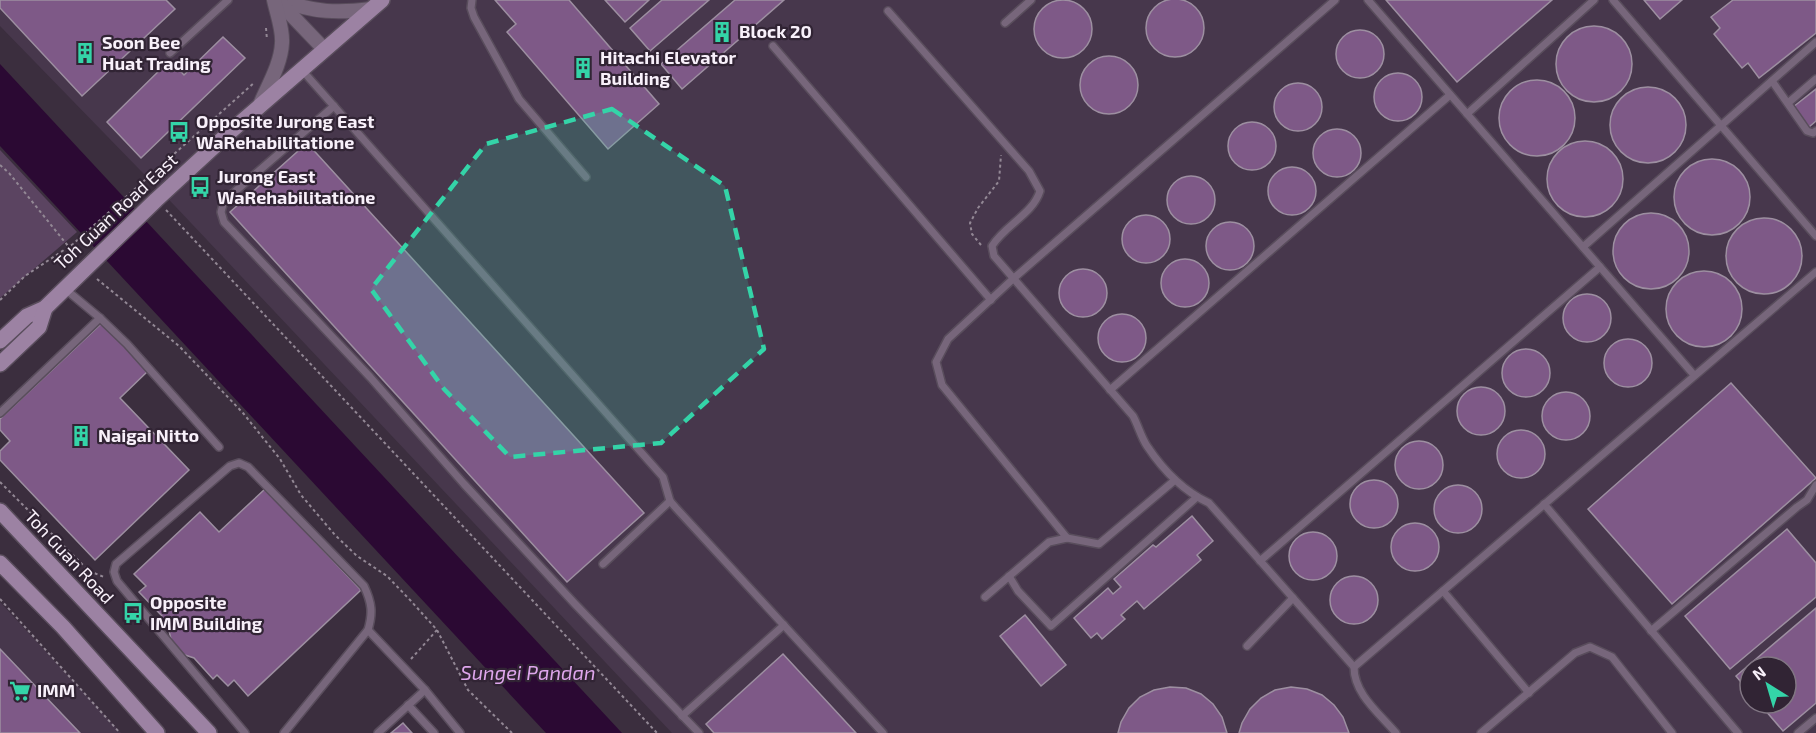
<svg xmlns="http://www.w3.org/2000/svg" width="1816" height="733" font-family="'Exo 2',sans-serif">
  <rect width="100%" height="100%" fill="#3b2e3e"/>
  <!-- built -->
  <g fill="#47374c" fill-rule="evenodd">
    <path d="M0,0H1816V733H672L175,206L0,26ZM1750,667H1786V703H1750Z"/>
    <path d="M0,602L121,733H0Z"/>
  </g>
  <!-- green -->
  <path fill="#5b4461" d="M0,150L77,232L0,298Z"/>
  <!-- water -->
  <path fill="#2b0933" d="M0,64L622,733H546L0,146Z"/>
  <!-- building -->
  <g fill="#7e5987" stroke="#9d8fa1" stroke-width="1.5">
    <circle cx="1175" cy="28" r="29"/>
    <path d="M0,0H166L175,9L82,96L0,8Z"/>
    <path d="M495,0H569L659,104L608,149L507,32L516,24Z"/>
    <path d="M605,0H649L625,22Z"/>
    <path d="M662,0H709L650,51L630,28Z"/>
    <path d="M735,0H784L682,89L661,64Z"/>
    <path d="M1386,0H1552L1457,82Z"/>
    <path d="M1644,0H1682L1660,19Z"/>
    <path d="M1733,0H1816V33L1759,78L1748,63L1742,68L1714,34L1720,28L1711,17Z"/>
    <circle cx="1063" cy="29" r="29"/>
    <circle cx="1594" cy="64" r="38"/>
    <circle cx="1360" cy="54" r="24"/>
    <path d="M223,37L245,58L141,158L107,122L170,60L184,75Z"/>
    <circle cx="1109" cy="85" r="29"/>
    <circle cx="1398" cy="97" r="24"/>
    <circle cx="1537" cy="118" r="38"/>
    <circle cx="1298" cy="107" r="24"/>
    <circle cx="1648" cy="125" r="38"/>
    <path d="M1816,89V121L1809,127L1793,107Z"/>
    <circle cx="1252" cy="146" r="24"/>
    <circle cx="1337" cy="153" r="24"/>
    <circle cx="1585" cy="179" r="38"/>
    <path d="M307,143L644,513L567,582L230,212Z"/>
    <circle cx="1712" cy="197" r="38"/>
    <circle cx="1292" cy="191" r="24"/>
    <circle cx="1191" cy="200" r="24"/>
    <circle cx="1651" cy="251" r="38"/>
    <circle cx="1146" cy="239" r="24"/>
    <circle cx="1764" cy="256" r="38"/>
    <circle cx="1230" cy="246" r="24"/>
    <circle cx="1185" cy="283" r="24"/>
    <circle cx="1083" cy="293" r="24"/>
    <circle cx="1704" cy="309" r="38"/>
    <circle cx="1587" cy="318" r="24"/>
    <circle cx="1122" cy="338" r="24"/>
    <path d="M103,322L149,370L120,398L189,470L95,560L0,460V451L10,441L0,430V419Z"/>
    <circle cx="1628" cy="363" r="24"/>
    <circle cx="1526" cy="373" r="24"/>
    <path d="M1731,383L1816,478L1672,604L1588,509Z"/>
    <circle cx="1481" cy="411" r="24"/>
    <circle cx="1566" cy="416" r="24"/>
    <circle cx="1521" cy="454" r="24"/>
    <circle cx="1419" cy="465" r="24"/>
    <circle cx="1374" cy="504" r="24"/>
    <circle cx="1458" cy="509" r="24"/>
    <path d="M265,489L361,590L248,696L234,680L228,686L217,675L213,679L194,658L182,654L172,643L169,631L158,620L162,616L139,592L146,586L134,574L200,512L219,532Z"/>
    <path d="M1192,516L1213,541L1197,555L1201,560L1144,609L1137,601L1121,615L1125,619L1102,639L1097,633L1091,638L1074,618L1108,588L1113,594L1121,587L1114,579L1153,545L1156,547Z"/>
    <circle cx="1415" cy="547" r="24"/>
    <path d="M1787,529L1816,563V597L1730,669L1685,616Z"/>
    <circle cx="1313" cy="556" r="24"/>
    <circle cx="1354" cy="600" r="24"/>
    <path d="M1816,608V703L1783,731L1759,703H1786V667H1750V693L1736,676Z"/>
    <path d="M1025,615L1066,665L1041,686L1000,636Z"/>
    <path d="M0,649L80,733H0Z"/>
    <path d="M783,654L856,733H714L706,724Z"/>
    <path d="M1170,687L1186,688L1201,694L1213,704L1222,717L1227,733H1118L1121,722L1129,708L1140,697L1154,690Z"/>
    <path d="M1291,687L1307,689L1322,695L1334,705L1343,717L1349,733H1239L1242,723L1250,709L1261,698L1275,690Z"/>
    <path d="M403,723L412,733H391Z"/>
  </g>
  <g fill="none" stroke-linecap="round" stroke-linejoin="round">
    <defs>
      <g id="lane">
        <path d="M472,0L471,8L474,17L519,99L586,177"/>
        <path d="M1368,0L1694,375"/>
        <path d="M1613,0L1816,236"/>
        <path d="M888,11L1029,171L1040,191C1033,214 1005,225 992,246L994,256L1133,416C1138,425 1141,437 1147,446C1163,470 1183,491 1209,503L1354,667C1354,694 1379,713 1396,733"/>
        <path d="M1005,23L1031,0"/>
        <path d="M773,46L991,300"/>
        <path d="M170,53L228,0"/>
        <path d="M301,69L663,477L670,501L676,508L883,733"/>
        <path d="M1772,81L1807,131L1813,133L1816,131"/>
        <path d="M1788,103L1816,79"/>
        <path d="M334,106L224,201L221,212L224,222L370,377L464,484L575,604L699,733"/>
        <path d="M1467,114L1594,0"/>
        <path d="M1583,247L1816,42"/>
        <path d="M64,288L100,318L127,344L219,447"/>
        <path d="M1110,390L1450,95"/>
        <path d="M0,413L100,318"/>
        <path d="M1544,504L1738,733"/>
        <path d="M1067,538L942,385L936,362L948,339L1014,278L1335,0"/>
        <path d="M1260,561L1600,267"/>
        <path d="M603,564L670,501"/>
        <path d="M1009,576L1018,591L1051,626L1197,497"/>
        <path d="M1443,591L1529,693"/>
        <path d="M985,597L1049,542L1067,538L1099,544L1175,480"/>
        <path d="M368,630L425,690L460,733"/>
        <path d="M1651,631L1797,507L1807,500L1816,485"/>
        <path d="M1247,646L1293,598"/>
        <path d="M1354,667L1816,272"/>
        <path d="M408,705L434,733"/>
        <path d="M682,716L784,625"/>
        <path d="M245,733L117,581L114,572L116,564L230,466L239,463L248,467L364,586C372,603 373,613 368,630L284,733"/>
        <path d="M378,733L425,690"/>
        <path d="M1481,733L1575,653L1590,647L1612,657L1672,733"/>
        <path d="M1798,733L1816,718"/>
      </g>
      <g id="street">
        <path d="M283,0C313,13 340,13 371,9"/>
        <path d="M278,1L324,49"/>
        <path d="M259,107C267,87 281,65 282,43C283,29 277,14 274,0"/>
      </g>
      <g id="secondary">
        <path d="M0,341L27,316L45,308L156,200L231,131L382,0"/>
        <path d="M0,364L39,327L45,308"/>
        <path d="M0,511L209,733"/>
        <path d="M0,563L63,627L157,733"/>
      </g>
    </defs>
    <!-- lane casing -->
    <use href="#lane" stroke="#594d5c" stroke-width="10"/>
    <!-- street casing -->
    <use href="#street" stroke="#594d5c" stroke-width="16"/>
    <!-- secondary casing -->
    <use href="#secondary" stroke="#594d5c" stroke-width="18"/>
    <!-- path -->
    <g stroke="#938895" stroke-width="2" stroke-dasharray="3 3" stroke-linecap="butt">
      <path d="M266,28L267,40"/>
      <path d="M0,165L9,173L77,257"/>
      <path d="M141,183L146,188"/>
      <path d="M166,210L657,733"/>
      <path d="M981,245L972,234L970,223L978,208L999,181L1001,155"/>
      <path d="M97,279L179,346L243,413L280,459L301,495L335,535L357,556L387,576L411,601L437,630L468,690L512,733"/>
      <path d="M0,300L25,276L73,244L255,82"/>
      <path d="M0,482L89,571L104,577"/>
      <path d="M0,599L120,733"/>
      <path d="M411,659L437,630"/>
    </g>
    <!-- lane -->
    <use href="#lane" stroke="#77667b" stroke-width="7"/>
    <!-- street -->
    <use href="#street" stroke="#77667b" stroke-width="14"/>
    <!-- secondary -->
    <use href="#secondary" stroke="#9c82a3" stroke-width="15"/>
  </g>
  <!-- marked area -->
  <path fill="#34d4a8" fill-opacity="0.2" stroke="#34d4a8" stroke-width="4.5" stroke-dasharray="12 8" stroke-linejoin="round" d="M612,109L725,186L764,349L661,443L510,457L444,389L371,289L486,144Z"/>
  <!-- icons -->
  <defs>
    <symbol id="building-bare" viewBox="-9 -9 18 18"><path d="M-4-6H4V6H1V3H-1V6H-4ZM-2.5-4.3h1.7v1.8h-1.7ZM.8-4.3h1.7v1.8H.8ZM-2.5-1h1.7V.8h-1.7ZM.8-1h1.7V.8H.8Z" fill="#34d4a8" stroke="#312434" stroke-width="2.5" paint-order="stroke"/></symbol>
    <symbol id="bus-bare" viewBox="-9 -9 18 18"><path d="M-5-6H5V4H4V6H2V4H-2V6H-4V4H-5ZM-3.5-4V0h7V-4ZM-3.5 1.2v1.5H-2V1.2ZM2 1.2v1.5H3.5V1.2Z" fill="#34d4a8" stroke="#312434" stroke-width="2.5" paint-order="stroke"/></symbol>
    <symbol id="supermarket-bare" viewBox="-9 -9 18 18"><path d="M-6-5.5h2.5l.6 2H6L4.5 2H-2.5L-4.4-4H-6ZM-1.5 3.2a1.3 1.3 0 1 0 .1 0ZM3 3.2a1.3 1.3 0 1 0 .1 0Z" fill="#34d4a8" stroke="#312434" stroke-width="2.5" paint-order="stroke"/></symbol>
  </defs>
  <g fill-rule="evenodd">
    <use href="#building-bare" x="707" y="17" width="30" height="30"/>
    <use href="#building-bare" x="70" y="38" width="30" height="30"/>
    <use href="#building-bare" x="568" y="53" width="30" height="30"/>
    <use href="#bus-bare" x="164" y="117" width="30" height="30"/>
    <use href="#bus-bare" x="185" y="172" width="30" height="30"/>
    <use href="#building-bare" x="66" y="421" width="30" height="30"/>
    <use href="#bus-bare" x="118" y="598" width="30" height="30"/>
    <use href="#supermarket-bare" x="5" y="676" width="30" height="30"/>
  </g>
  <g text-anchor="middle" stroke-width="4.5" stroke-linejoin="round" paint-order="stroke">
    <!-- poi labels -->
    <g font-size="18" font-weight="bold" fill="#f8f0fa" stroke="#312434" text-anchor="start">
      <text x="739" y="38">Block 20</text>
      <text x="102" y="49">Soon Bee<tspan x="102" dy="21">Huat Trading</tspan></text>
      <text x="600" y="64">Hitachi Elevator<tspan x="600" dy="21">Building</tspan></text>
      <text x="196" y="128">Opposite Jurong East<tspan x="196" dy="21">WaRehabilitatione</tspan></text>
      <text x="217" y="183">Jurong East<tspan x="217" dy="21">WaRehabilitatione</tspan></text>
      <text x="98" y="442">Naigai Nitto</text>
      <text x="150" y="609">Opposite<tspan x="150" dy="21">IMM Building</tspan></text>
      <text x="37" y="697">IMM</text>
    </g>
    <!-- street labels -->
    <g font-size="18" fill="#f8f0fa" stroke="#312434">
      <text transform="translate(116 212) rotate(-43)" y="6">Toh Guan Road East</text>
      <text transform="translate(69 557) rotate(47)" y="6">Toh Guan Road</text>
    </g>
    <!-- water labels -->
    <g font-size="20" font-style="italic" fill="#dea6ec" stroke="#312434">
      <text x="528" y="680">Sungei Pandan</text>
    </g>
  </g>
  <!-- north arrow -->
  <g transform="translate(1768 685) rotate(323)"><circle r="28" fill="#312434" stroke="#817683" stroke-width="1.5"/>
  <path d="M0-4.5L10 22L0 15L-10 22Z" fill="#34d4a8"/>
  <text y="-9" font-size="16" font-weight="bold" text-anchor="middle" fill="#f8f0fa">N</text>
  </g>
</svg>
